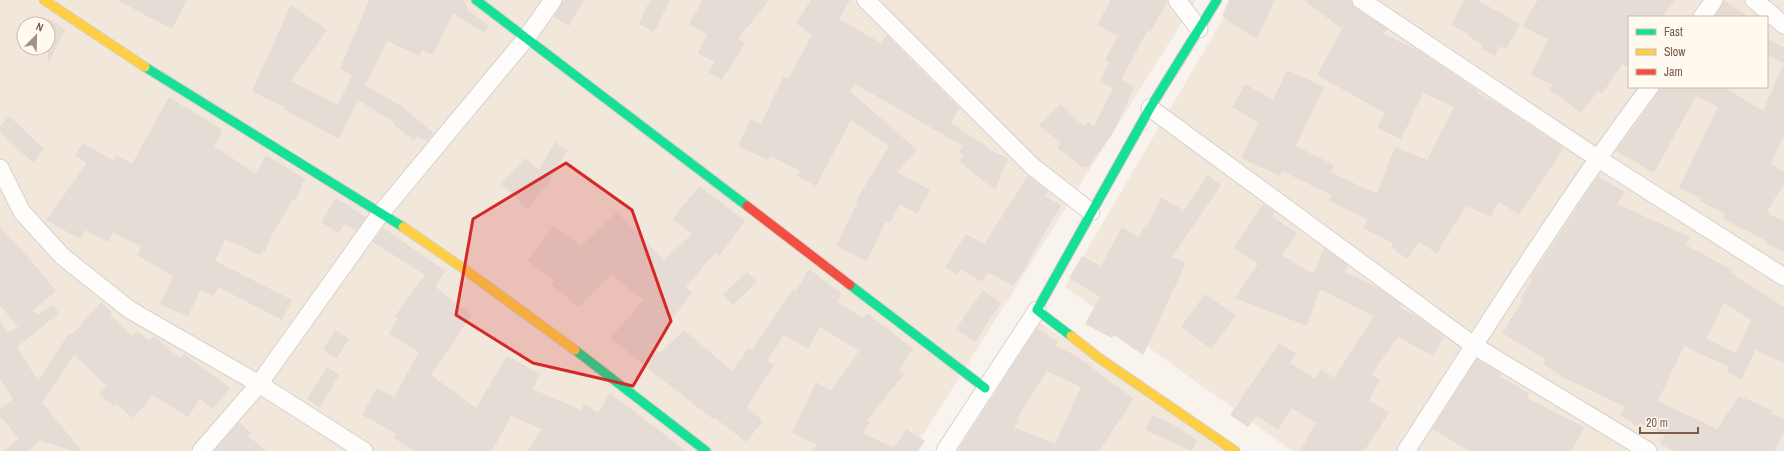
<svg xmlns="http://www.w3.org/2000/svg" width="1784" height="451" font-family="'Archivo Narrow',sans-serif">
  <rect width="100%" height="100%" fill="#f8f4ed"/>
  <!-- residential -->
  <g fill="#f1e7db" fill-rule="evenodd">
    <path d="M0,0H1196L913,451H0ZM24,24H48V48H24Z"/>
    <path d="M1234,0H1784V451H1292L1065,287ZM1629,17H1767V87H1629Z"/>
    <path d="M1037,320L1228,451H958Z"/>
  </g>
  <!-- building -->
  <g fill="#e5dcd5" fill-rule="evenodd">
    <path d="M117,0H187L172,29Z"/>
    <path d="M369,0H464L468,10L489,26L484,33L453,13L433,55L422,50L419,56L387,41L365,85L401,106L434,133L427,141L418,136L414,141L393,124L394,122L358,100L339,139L283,109L284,107L252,91L291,5L327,30L291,81L338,105L352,75L340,69Z"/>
    <path d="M564,0H584L569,26L554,17Z"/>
    <path d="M650,0H670L654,32L639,24Z"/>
    <path d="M703,0H769L738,39L745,43L722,80L708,72L715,62L698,54L707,34L689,24Z"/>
    <path d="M811,0H850L839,19L881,43L887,35L930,79V80L935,83L959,108L951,123L990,149L989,150L1008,158L995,190L960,162L963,155L959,152L963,146L855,84L850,91L917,150L897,172L930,190L917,214L900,204L890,223L886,221L867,261L836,246L858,202L856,201L889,146L851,120L816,186L797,176L800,171L770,156L768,160L738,146L750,119L761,124L783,77L788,79L812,35L796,23Z"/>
    <path d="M1111,0H1167V2L1150,32L1147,31L1121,80L1135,86L1112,135L1088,167H1082L1057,148L1061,143L1039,125L1061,104L1084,127L1088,122L1094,126L1113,88L1100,82L1109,62L1105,60L1118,36L1097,25Z"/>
    <path d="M1229,0H1275L1257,38L1235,26L1222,16Z"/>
    <path d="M1304,0H1351L1355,8L1387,29L1384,34L1421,52L1478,91L1477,93L1490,99L1564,148L1519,215L1498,201L1491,217L1466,206L1437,253L1419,242L1407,259L1391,247L1393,243L1363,228L1367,219L1329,201L1331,195L1282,171L1280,176L1241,158L1258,123L1232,107L1245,84L1273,100L1287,70L1324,87L1296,146L1334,165L1330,172L1377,194L1395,147L1427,160L1454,107L1423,93L1401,139L1377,128L1385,113L1317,75L1342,29Z"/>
    <path d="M1464,0H1477L1520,24L1506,49L1500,46L1495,56L1481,48L1482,45L1468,36L1469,34L1451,25Z"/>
    <path d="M1538,0H1675L1662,17H1629V67L1622,64L1602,94L1598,91L1581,113L1549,89L1553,85L1531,75L1548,39L1522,26Z"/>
    <path d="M1724,0L1749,17H1714Z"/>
    <path d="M48,18L65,30L48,64Z"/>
    <path d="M1767,39L1784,47V135L1771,164L1784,172V184L1767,211L1771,213L1770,215L1784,221V252L1765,243L1766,241L1723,218L1725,214L1700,201L1701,198L1679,188L1718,107L1696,96L1654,173L1616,151L1658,93L1660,87H1724L1763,111L1784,63L1767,55Z"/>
    <path d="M169,97L223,130L214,146L256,174L266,155L305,179L295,201L293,200L273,233L265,252L262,251L260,255L225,239L215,261L292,300L282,320L218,287L214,296L200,290L188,317L160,304L173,276L137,255L141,246L113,233L108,242L85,230L80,239L46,220L87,163L75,156L83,143L113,160L117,155L132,164Z"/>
    <path d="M9,116L44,149L33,163L0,132V126Z"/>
    <path d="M555,142L568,150L550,180L528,209L501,184L525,158L539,170Z"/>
    <path d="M1208,175L1221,185L1172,257L1186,263L1143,355L1114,335L1112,338L1085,324L1100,297L1069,278L1082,256L1101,266L1122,227L1138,237L1146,225L1147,226L1161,198L1184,210Z"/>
    <path d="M1028,176L1048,191L1045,196L1061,205L1027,263L1028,264L1013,286L988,272L982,282L961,269L957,275L945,267L966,234L984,244Z"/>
    <path d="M1598,176L1625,192L1617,204L1690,237L1686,245L1732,270L1731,273L1784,307V363L1755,350L1742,379L1727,372L1729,367L1684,346L1658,401L1717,429L1739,396L1772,410L1771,413L1784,419V431L1775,451H1674L1660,444L1665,435L1640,423L1637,426L1620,415L1625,407L1561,376L1543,364L1546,360L1502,333L1523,299L1521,298L1532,280L1530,278ZM1724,303L1751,320L1736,353L1706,339Z"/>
    <path d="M699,186L745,221L719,256L715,253L686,287L692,293L652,346L660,353L684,330L732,371L749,348L752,350L793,289L796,291L809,269L842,294L837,302L864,318L867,313L913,349L899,370L904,374L867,420L870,422L863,433L894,448L906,429L925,441L918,451H812L817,445L792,433L816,382L831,391L859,351L820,327L808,349L784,335L767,361L774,365L747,407L763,421L746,442L714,417L713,419L687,399L610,338L644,300L611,275L579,307L551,285L554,281L527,260L554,226L581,246L617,212L664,260L692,234L673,219Z"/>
    <path d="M336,198L366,217L356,231L345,224L338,233L321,222Z"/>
    <path d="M1263,204L1275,212L1272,216L1297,233L1282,255L1313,274L1324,248L1348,265L1345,272L1378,288L1401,304L1399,307L1419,318L1444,336L1433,356L1398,337L1371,375L1380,380L1369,400L1389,413L1364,451H1300L1316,423L1292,408L1278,430L1256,416L1248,427L1230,415L1279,343L1296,354L1290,363L1315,379L1321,369L1334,378L1374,316L1320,289L1307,326L1235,298L1258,264L1234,248Z"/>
    <path d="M0,227L34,264L56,291L33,310L37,315L53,305L59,313L17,347L38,381L69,333L72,335L101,302L112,313L110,315L132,336L137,331L149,341L154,336L180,359L184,354L230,388L213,409L200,399L188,417L153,395L133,418L116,404L114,406L99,394L107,386L74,355L42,403L82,451H75L40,441L28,451H4L19,439L0,416V410L13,399L0,379V321L8,333L18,327L0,305Z"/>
    <path d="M383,228L446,271L435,286L447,297L472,315L431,375L476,408L507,356L540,374L533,389L581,410L584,404L598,413L610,393L686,451H527L542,429L511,416L492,451H414L394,438L397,434L362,415L377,388L394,397L419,352L389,334L398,318L395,316L425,275L373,242Z"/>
    <path d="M747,272L757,282L733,305L723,295Z"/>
    <path d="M983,290L1001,303L975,342L956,329Z"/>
    <path d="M1205,294L1236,315L1211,349L1181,327Z"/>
    <path d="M1037,328L1058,342L1055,346L1075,355L1134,399L1099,451H957L991,399L995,395L997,389ZM1047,371L1081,387L1055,444L1014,427L1019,419L1017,418Z"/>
    <path d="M335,330L349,339L337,358L323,350Z"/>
    <path d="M1477,359L1501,374L1499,376L1529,393L1527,398L1584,427L1572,451H1469L1432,429Z"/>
    <path d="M327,367L339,375L320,407L307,399Z"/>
    <path d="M1153,415L1174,425L1197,440L1192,451L1145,430Z"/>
    <path d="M239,422L251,433L248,436L267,451H214Z"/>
  </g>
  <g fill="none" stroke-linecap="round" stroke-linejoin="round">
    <defs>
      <g id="street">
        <path d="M866,0L1032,166L1091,212"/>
        <path d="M1177,0L1199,29"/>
        <path d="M1361,0L1597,158L1784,277"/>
        <path d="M1754,0L1784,25"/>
        <path d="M1702,17L1714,0"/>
        <path d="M1150,108L1473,345L1648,451"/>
        <path d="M0,168L22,212L62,256L130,310L259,384L364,451"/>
        <path d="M201,451L259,384L381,213L527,37L553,0"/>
        <path d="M945,451L1037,310"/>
        <path d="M1406,451C1486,328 1562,204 1650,87"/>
      </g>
      <g id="fast">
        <path d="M476,0L747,206"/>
        <path d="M145,67L403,227"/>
        <path d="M850,285L985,388"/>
        <path d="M1071,336L1037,310L1150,108L1217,0"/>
        <path d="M575,350L706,451"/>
      </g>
      <g id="slow">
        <path d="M44,0L145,67"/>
        <path d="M403,227L464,269L575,350"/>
        <path d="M1071,336L1099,358L1235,451"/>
      </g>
      <path id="jam" d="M747,206L850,285"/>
    </defs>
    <!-- street casing -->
    <use href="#street" stroke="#d7d1cb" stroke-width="19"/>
    <!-- fast casing -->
    <use href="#fast" stroke="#d8d0c9" stroke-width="11"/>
    <!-- slow casing -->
    <use href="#slow" stroke="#d8d0c9" stroke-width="11"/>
    <!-- jam casing -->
    <use href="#jam" stroke="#d8d0c9" stroke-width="11"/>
    <!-- street -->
    <use href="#street" stroke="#fefdfc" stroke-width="17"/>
    <!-- fast -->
    <use href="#fast" stroke="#16e098" stroke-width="9"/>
    <!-- slow -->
    <use href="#slow" stroke="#ffcf43" stroke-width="9"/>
    <!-- jam -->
    <use href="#jam" stroke="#f24e42" stroke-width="9"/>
  </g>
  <!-- marked area -->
  <path fill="#d62828" fill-opacity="0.2" stroke="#d62828" stroke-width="3" stroke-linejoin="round" d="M566,163L632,210L671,321L633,386L533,363L456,315L473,219Z"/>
  <!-- legend -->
  <rect x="1628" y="16" width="140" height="72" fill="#fff9ef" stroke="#c9baad"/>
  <rect x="1636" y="29" width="20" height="6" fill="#16e098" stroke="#c9baad"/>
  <text x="1664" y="36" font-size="12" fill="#785b4b">Fast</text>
  <rect x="1636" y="49" width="20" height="6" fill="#ffcf43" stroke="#c9baad"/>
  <text x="1664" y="56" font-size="12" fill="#785b4b">Slow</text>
  <rect x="1636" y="69" width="20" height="6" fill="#f24e42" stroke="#c9baad"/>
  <text x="1664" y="76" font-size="12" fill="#785b4b">Jam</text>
  <!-- north arrow -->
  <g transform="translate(36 36) rotate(23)"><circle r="19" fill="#fff9ef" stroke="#c9baad"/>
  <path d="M0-3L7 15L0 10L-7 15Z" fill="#a59184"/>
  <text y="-6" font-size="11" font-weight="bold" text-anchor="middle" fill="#785b4b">N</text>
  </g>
  <!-- scale -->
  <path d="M1640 427v6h58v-6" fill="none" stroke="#785b4b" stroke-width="2"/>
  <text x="1646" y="427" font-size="12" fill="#785b4b" stroke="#fff9ef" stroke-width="3" paint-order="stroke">20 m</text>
</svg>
